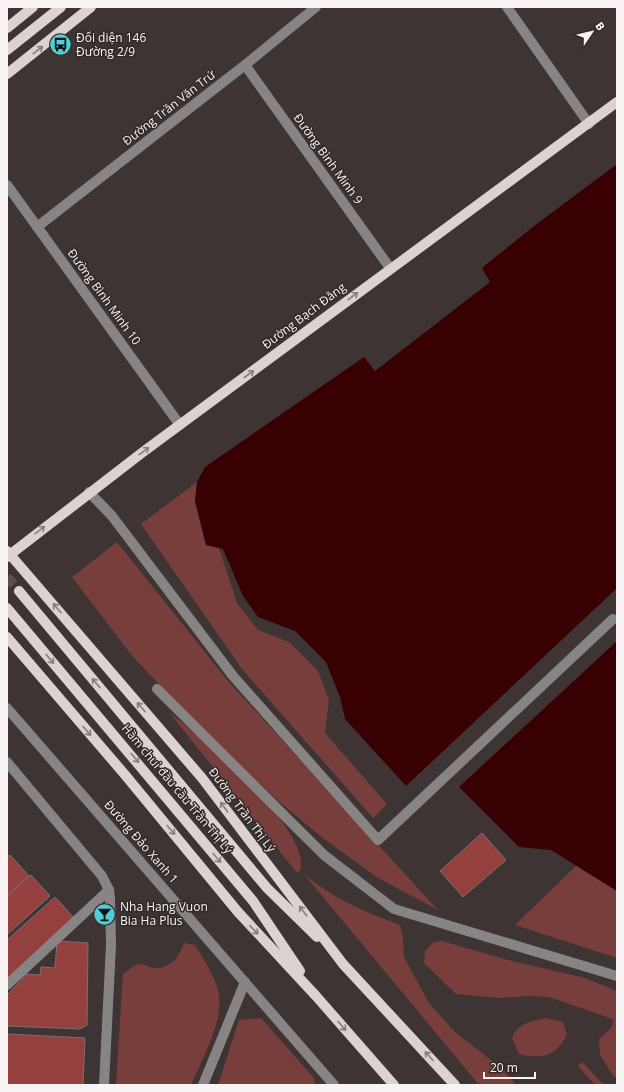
<svg xmlns="http://www.w3.org/2000/svg" width="624" height="1092" font-family="'Open Sans',sans-serif">
  <rect width="100%" height="100%" fill="#3d3433"/>
  <!-- green -->
  <g fill="#773e3c">
    <path d="M197,482L195,501L206,545L219,548L237,603L258,630L289,642L318,671L329,700L325,733L387,804L373,818L242,669L141,524Z"/>
    <path d="M117,542L228,681L438,910L378,878L324,839L277,800L203,730L133,657L72,577Z"/>
    <path d="M169,712C199,736 313,830 300,871L297,873Z"/>
    <path d="M576,866L617,891V958L515,925Z"/>
    <path d="M304,874C332,898 365,912 400,925L403,938L404,957L429,1003L455,1032L501,1068L514,1082V1085H479Z"/>
    <path d="M442,941L508,960L585,978L617,991V1077H614L600,1055L599,1039L612,1027L613,1019L549,997L528,996L499,998L456,994L424,963L425,951L434,942Z"/>
    <path d="M184,943L195,945C204,960 216,977 219,995C223,1023 202,1059 191,1085H116L123,974C129,970 133,965 140,964C145,964 150,968 155,968C171,969 179,956 184,943Z"/>
    <path d="M261,1018L314,1078L315,1085H218L239,1020Z"/>
    <path d="M546,1018L563,1022L567,1035C556,1056 542,1060 519,1054L512,1038C518,1023 532,1021 546,1018Z"/>
    <path d="M582,1062L604,1085H595L578,1066Z"/>
  </g>
  <!-- water -->
  <g fill="#390004">
    <path d="M617,164V588L406,786L345,719L340,697L326,662L295,631L258,617L243,596L223,549L206,545L195,501L197,482L205,467L364,357L375,371L490,282L482,268L534,226Z"/>
    <path d="M617,641V891L551,850L519,847L459,787Z"/>
  </g>
  <!-- building -->
  <g fill="#94403f" stroke="#7b7070">
    <path d="M482,833L506,860L463,897L440,871Z"/>
    <path d="M10,855L29,876L7,896V857Z"/>
    <path d="M31,875L50,896L7,935V896Z"/>
    <path d="M55,897L75,919L7,980V940Z"/>
    <path d="M57,941L88,943L87,1025L80,1029L7,1026V995L27,974L40,975L41,967L55,968Z"/>
    <path d="M7,1034L85,1038L83,1085H7Z"/>
  </g>
  <g fill="none" stroke-linecap="round" stroke-linejoin="round">
    <!-- major-tunnel -->
    <path stroke="#595150" stroke-width="10" stroke-dasharray="10 5" stroke-linecap="butt" d="M7,577L19,591"/>
    <!-- minor -->
    <g stroke="#898484" stroke-width="10">
      <path d="M507,7L589,124"/>
      <path d="M245,65L390,268"/>
      <path d="M7,185L180,425"/>
      <path d="M37,227L245,65L316,7"/>
      <path d="M89,492L112,516L233,676L378,840L613,619"/>
      <path d="M157,689L324,855L394,909L617,976"/>
      <path d="M7,708L334,1085"/>
      <path d="M7,762L102,876L109,890L110,898L111,945L104,1085"/>
      <path d="M7,985L109,890"/>
      <path d="M203,1085L245,982"/>
    </g>
    <!-- major -->
    <g stroke="#dbd2d1" stroke-width="10">
      <path d="M7,28L33,7"/>
      <path d="M7,50L61,7"/>
      <path d="M7,74L91,7"/>
      <path d="M7,551L202,778L343,964L455,1085"/>
      <path d="M7,557L143,452L617,102"/>
      <path d="M19,591L267,888L317,937"/>
      <path d="M7,608L253,901L300,971"/>
      <path d="M7,637L126,776L238,912L316,996L394,1085"/>
    </g>
  </g>
  <!-- one-way arrows -->
  <defs><path id="oneway-shaft" d="M-6 0H5M1.5-3L5.5 0L1.5 3" fill="none" stroke-width="1.6" stroke-linecap="round" stroke-linejoin="round"/></defs>
  <g stroke="#867e7d">
    <use href="#oneway-shaft" transform="translate(38 50) rotate(-38)"/>
    <use href="#oneway-shaft" transform="translate(353 296) rotate(-37)"/>
    <use href="#oneway-shaft" transform="translate(249 374) rotate(-37)"/>
    <use href="#oneway-shaft" transform="translate(144 451) rotate(-36)"/>
    <use href="#oneway-shaft" transform="translate(40 530) rotate(-38)"/>
    <use href="#oneway-shaft" transform="translate(57 608) rotate(-131)"/>
    <use href="#oneway-shaft" transform="translate(50 659) rotate(50)"/>
    <use href="#oneway-shaft" transform="translate(96 683) rotate(-130)"/>
    <use href="#oneway-shaft" transform="translate(141 707) rotate(-131)"/>
    <use href="#oneway-shaft" transform="translate(87 731) rotate(49)"/>
    <use href="#oneway-shaft" transform="translate(135 758) rotate(50)"/>
    <use href="#oneway-shaft" transform="translate(224 807) rotate(-127)"/>
    <use href="#oneway-shaft" transform="translate(171 830) rotate(50)"/>
    <use href="#oneway-shaft" transform="translate(217 858) rotate(50)"/>
    <use href="#oneway-shaft" transform="translate(303 911) rotate(-127)"/>
    <use href="#oneway-shaft" transform="translate(254 930) rotate(47)"/>
    <use href="#oneway-shaft" transform="translate(342 1026) rotate(49)"/>
    <use href="#oneway-shaft" transform="translate(429 1056) rotate(-132)"/>
  </g>
  <!-- icons -->
  <defs>
    <symbol id="bus-disc" viewBox="-11 -11 22 22"><circle r="9.5" fill="#52ccd6" stroke="#322a29"/><path d="M-5-6H5V4H4V6H2V4H-2V6H-4V4H-5ZM-3.5-4V0h7V-4ZM-3.5 1.2v1.5H-2V1.2ZM2 1.2v1.5H3.5V1.2Z" fill="#111"/></symbol>
    <symbol id="bar-disc" viewBox="-11 -11 22 22"><circle r="9.5" fill="#52ccd6" stroke="#322a29"/><path d="M-6-5H6L.8 .8V4.5H3.5V6h-7V4.5H-.8V.8Z" fill="#111"/></symbol>
  </defs>
  <g fill-rule="evenodd">
    <use href="#bus-disc" x="48" y="32" width="25" height="25"/>
    <use href="#bar-disc" x="92" y="902" width="25" height="25"/>
  </g>
  <g text-anchor="middle" stroke-width="3" stroke-linejoin="round" paint-order="stroke">
    <!-- poi labels -->
    <g font-size="12" fill="#f9f3f3" stroke="#322a29" text-anchor="start">
      <text x="76" y="42">Đối diện 146<tspan x="76" dy="14">Đường 2/9</tspan></text>
      <text x="120" y="911">Nha Hang Vuon<tspan x="120" dy="14">Bia Ha Plus</tspan></text>
    </g>
    <!-- street labels -->
    <g font-size="12" fill="#f9f3f3" stroke="#322a29">
      <text transform="translate(169 108) rotate(-38)" y="4">Đường Trần Văn Trứ</text>
      <text transform="translate(328 159) rotate(54)" y="4">Đường Bình Minh 9</text>
      <text transform="translate(104 297) rotate(54)" y="4">Đường Bình Minh 10</text>
      <text transform="translate(304 316) rotate(-37)" y="4">Đường Bạch Đằng</text>
      <text transform="translate(177 789) rotate(50)" y="4">Hầm chui đầu cầu Trần Thị Lý</text>
      <text transform="translate(242 810) rotate(53)" y="4">Đường Trần Thị Lý</text>
      <text transform="translate(141 842) rotate(49)" y="4">Đường Đảo Xanh 1</text>
    </g>
  </g>
  <!-- border -->
  <rect width="624" height="1092" fill="none" stroke="#f9f3f3" stroke-width="16"/>
  <!-- north arrow -->
  <g transform="translate(592 32) rotate(55)" stroke="#322a29" stroke-width="3" paint-order="stroke">
  <path d="M0-3L7 15L0 10L-7 15Z" fill="#f9f3f3"/>
  <text y="-6" font-size="11" font-weight="bold" text-anchor="middle" fill="#f9f3f3">B</text>
  </g>
  <!-- scale -->
  <path d="M484 1072v6h51v-6" fill="none" stroke="#f9f3f3" stroke-width="2"/>
  <text x="490" y="1072" font-size="12" fill="#f9f3f3" stroke="#322a29" stroke-width="3" paint-order="stroke">20 m</text>
</svg>
